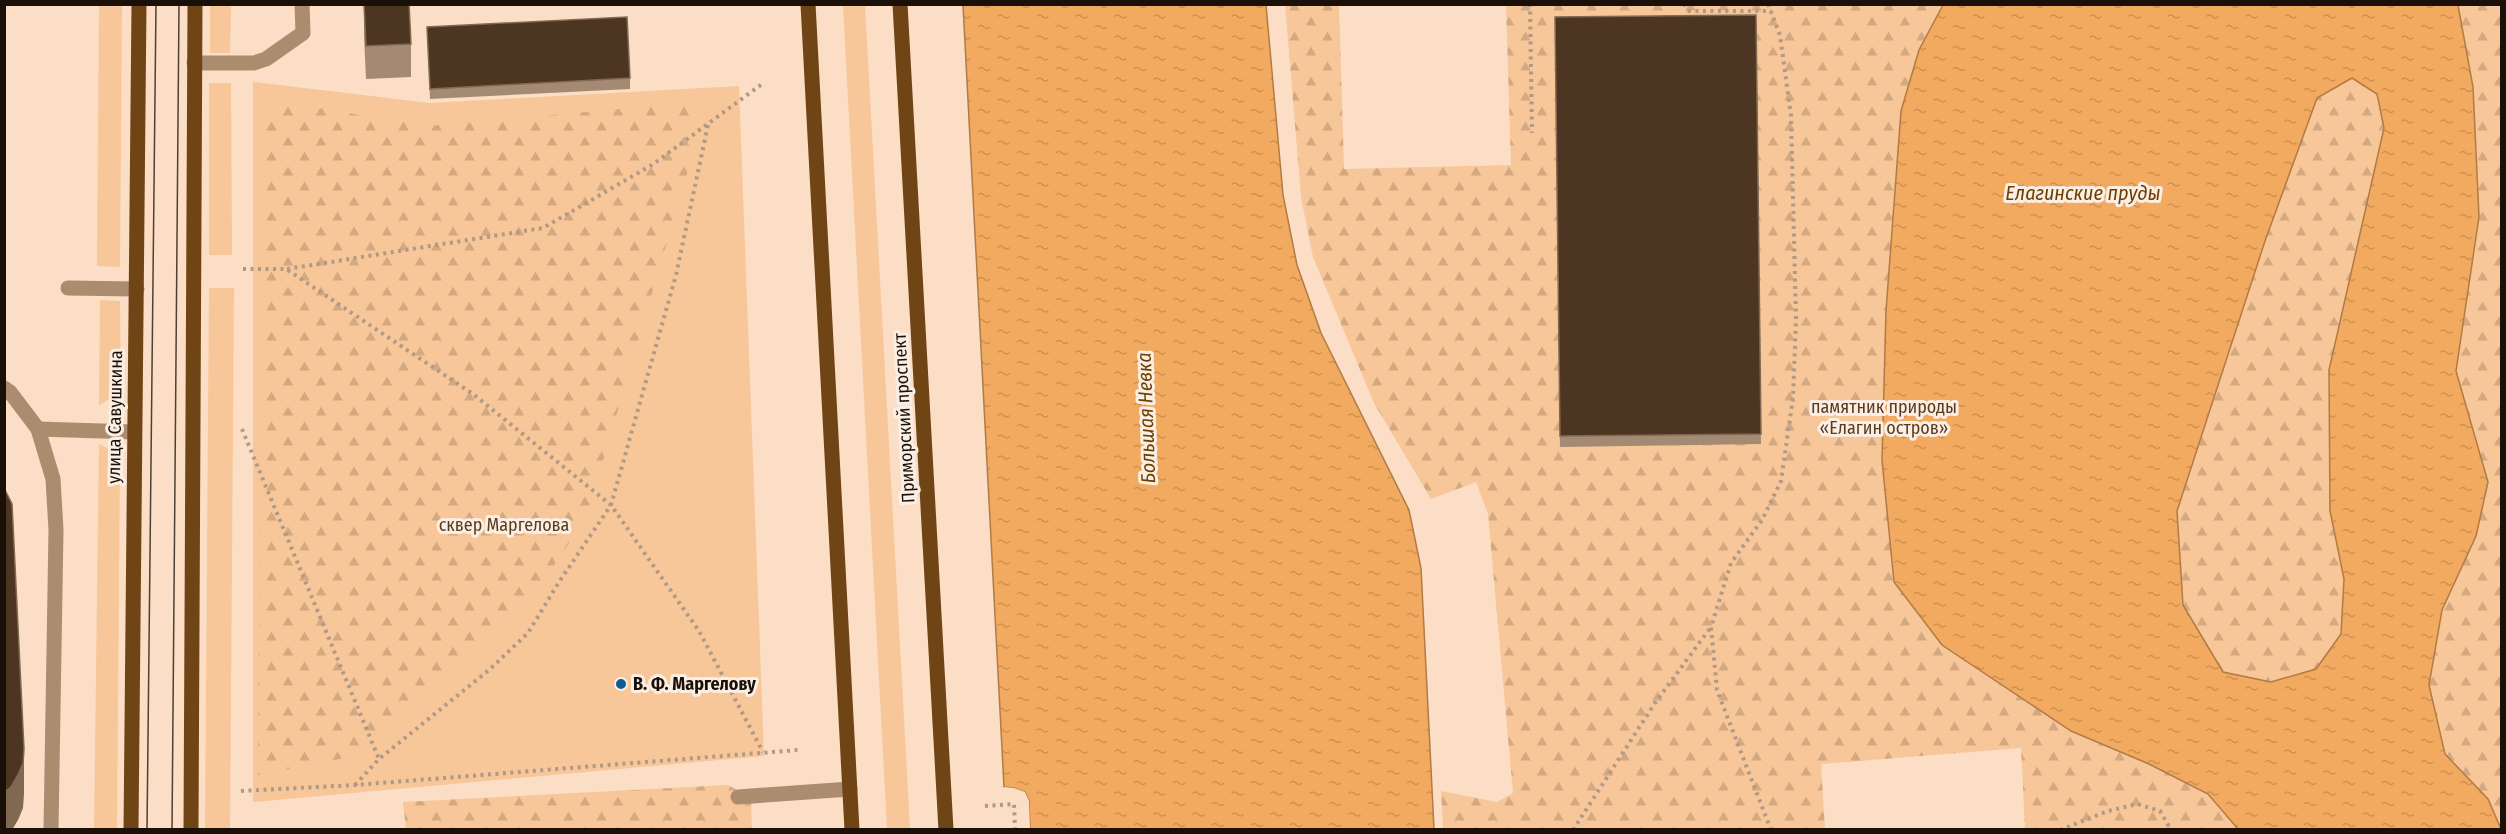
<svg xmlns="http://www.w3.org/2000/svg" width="2506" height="834" font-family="'Fira Sans Condensed',sans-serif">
  <defs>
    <pattern id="forest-firs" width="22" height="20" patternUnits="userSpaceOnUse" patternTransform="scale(1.5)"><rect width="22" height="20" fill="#f7c699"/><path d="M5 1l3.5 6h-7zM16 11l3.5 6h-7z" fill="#d3a982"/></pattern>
    <pattern id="water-ripples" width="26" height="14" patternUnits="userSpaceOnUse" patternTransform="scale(1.5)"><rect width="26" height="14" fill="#f2a960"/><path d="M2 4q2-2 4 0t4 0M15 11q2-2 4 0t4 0" fill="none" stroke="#cf9052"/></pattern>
  </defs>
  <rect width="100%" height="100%" fill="#fbdec5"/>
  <!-- green -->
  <g fill="#f7c699">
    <path d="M99,5H122L120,267L97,266Z"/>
    <path d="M210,5H231L230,53H210Z"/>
    <path d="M843,5H865L910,829H887Z"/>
    <path d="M253,82L430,103L739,86L764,756L253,802Z"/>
    <path d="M209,83H231L232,255H209Z"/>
    <path d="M209,288H234L230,830L205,829Z"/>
    <path d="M100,300L120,301L121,392L99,405Z"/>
    <path d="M99,444L120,455L117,830L94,829Z"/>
  </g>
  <!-- forest -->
  <g fill="url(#forest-firs)">
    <path d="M1285,5H1339L1344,169L1511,165L1506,5H1943L1919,50L1901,111L1886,311L1894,582L1942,645L2071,731L2149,764L2208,795L2238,829H2025L2021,748L1821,764L1825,829H1443L1441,791L1497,802L1513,793L1488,514L1476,482L1431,499L1374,403L1313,257L1301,197Z"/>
    <path d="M2458,5H2501V829L2488,799L2445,755L2429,685L2442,610L2476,536L2488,482L2456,371L2479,217L2473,87Z"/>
    <path d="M2352,78L2377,94L2384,128L2329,370L2330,511L2344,579L2341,634L2316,669L2271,682L2223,672L2183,605L2177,511L2265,241L2317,98Z"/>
    <path d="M274,101L428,126L699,102L691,160L587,516L520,616L355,756L258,775L262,116Z"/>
    <path d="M728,785L751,798L752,829H406L403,802Z"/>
  </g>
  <!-- water -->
  <g fill="url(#water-ripples)" stroke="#b17b45" stroke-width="1.5" fill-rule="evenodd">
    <path d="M963,5H1266L1283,195L1297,265L1321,333L1409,510L1421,568L1434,829H1030L1029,801L1025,792L1014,788L1004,787Z"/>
    <path d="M1943,5H2458L2473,87L2479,217L2456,371L2488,482L2476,536L2442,610L2429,685L2445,754L2488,799L2501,829H2238L2208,794L2149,764L2071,731L1942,645L1894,582L1882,460L1886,311L1901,111L1919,50ZM2352,78L2377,94L2384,128L2329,370L2330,511L2344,579L2341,634L2316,669L2271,682L2223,672L2183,605L2177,511L2265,241L2317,98Z"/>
  </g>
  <!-- pier -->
  <path fill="#fbdec5" d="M1004,787L1014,788L1025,792L1029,801L1030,829L1027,830L1026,802L1023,794L1004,790Z"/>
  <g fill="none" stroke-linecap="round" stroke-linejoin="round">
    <!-- path -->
    <g stroke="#b09a86" stroke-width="4" stroke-dasharray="3 4.5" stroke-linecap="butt">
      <path d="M1530,4L1532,133"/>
      <path d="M1684,4L1689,11H1771"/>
      <path d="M1768,4L1780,35L1791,116L1796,320L1793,398L1781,481L1762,520L1731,563L1711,627L1717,690L1771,830"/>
      <path d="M243,269H286L473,394L611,505L699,631L763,752"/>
      <path d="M287,269L543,228L652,165L762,84"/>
      <path d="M242,429L379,759"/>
      <path d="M355,785L379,759L489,670L528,633L559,582L611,505L676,275L708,125"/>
      <path d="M241,791L355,785L798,750"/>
      <path d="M985,806L1014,804L1015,830"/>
      <path d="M1573,830L1655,703L1711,627"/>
      <path d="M2060,830L2108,811L2137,804L2160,811L2171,830"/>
    </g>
    <!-- minor -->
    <g stroke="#ab8c6f" stroke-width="15">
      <path d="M194,63H254L266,59L303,33L302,4"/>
      <path d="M68,288L137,289"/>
      <path d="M4,388L10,392L38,429L53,479L56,530L51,830"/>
      <path d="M38,429L134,432"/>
      <path d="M738,797L850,789"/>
    </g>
    <!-- major -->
    <g stroke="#704516" stroke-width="15">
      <path d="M808,4L852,830"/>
      <path d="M900,4L946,830"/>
      <path d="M131,830L139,4"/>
      <path d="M191,830L195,4"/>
    </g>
    <!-- tram -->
    <g stroke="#4e4033" stroke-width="1.5">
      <path d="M147,830L156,4"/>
      <path d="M172,830L179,4"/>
    </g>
  </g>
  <!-- wall -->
  <g fill="#a48a73">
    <path d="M364,4L411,44V77L366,79L364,36Z"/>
    <path d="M1756,15L1761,444L1560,447L1555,17Z"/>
    <path d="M427,27L630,78V89L430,99Z"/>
  </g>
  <!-- shaded-wall -->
  <path fill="#816852" d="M24,749V794L23,808L18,820L12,830H4V792Z"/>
  <!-- building -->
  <g fill="#4d3621" stroke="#816852" stroke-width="1.5">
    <path d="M364,4H409L411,44L366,46Z"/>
    <path d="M1756,15L1761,434L1560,436L1555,17Z"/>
    <path d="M627,17L630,78L430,89L427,27Z"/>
    <path d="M4,488L12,504L24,749L23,763L18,775L11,787L4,792Z"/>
  </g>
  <!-- markers -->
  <circle fill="#0e5d90" stroke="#fbefe5" stroke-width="2" cx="621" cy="684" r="6"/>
  <g text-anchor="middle" stroke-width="6" stroke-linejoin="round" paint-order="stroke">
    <!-- park labels -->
    <g font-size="18" fill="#5a3c1d" stroke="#fbefe5">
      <text x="1884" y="413">памятник природы<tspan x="1884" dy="21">«Елагин остров»</tspan></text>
      <text x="504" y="531">сквер Маргелова</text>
    </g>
    <!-- street labels -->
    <g font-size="18" fill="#1a1007" stroke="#fbefe5">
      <text transform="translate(115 417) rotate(-89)" y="6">улица Савушкина</text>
      <text transform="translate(904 418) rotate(-93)" y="6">Приморский проспект</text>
    </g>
    <!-- poi labels -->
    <g font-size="18" font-weight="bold" fill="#1a1007" stroke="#fbefe5" text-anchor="start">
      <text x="633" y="690">В. Ф. Маргелову</text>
    </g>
    <!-- water labels -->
    <g font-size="20" font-style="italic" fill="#6d3e01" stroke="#fbefe5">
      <text x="2083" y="200">Елагинские пруды</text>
      <text transform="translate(1146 418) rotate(-92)" y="7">Большая Невка</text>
    </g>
  </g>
  <!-- border -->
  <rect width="2506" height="834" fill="none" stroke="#1a1007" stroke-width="12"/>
</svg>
